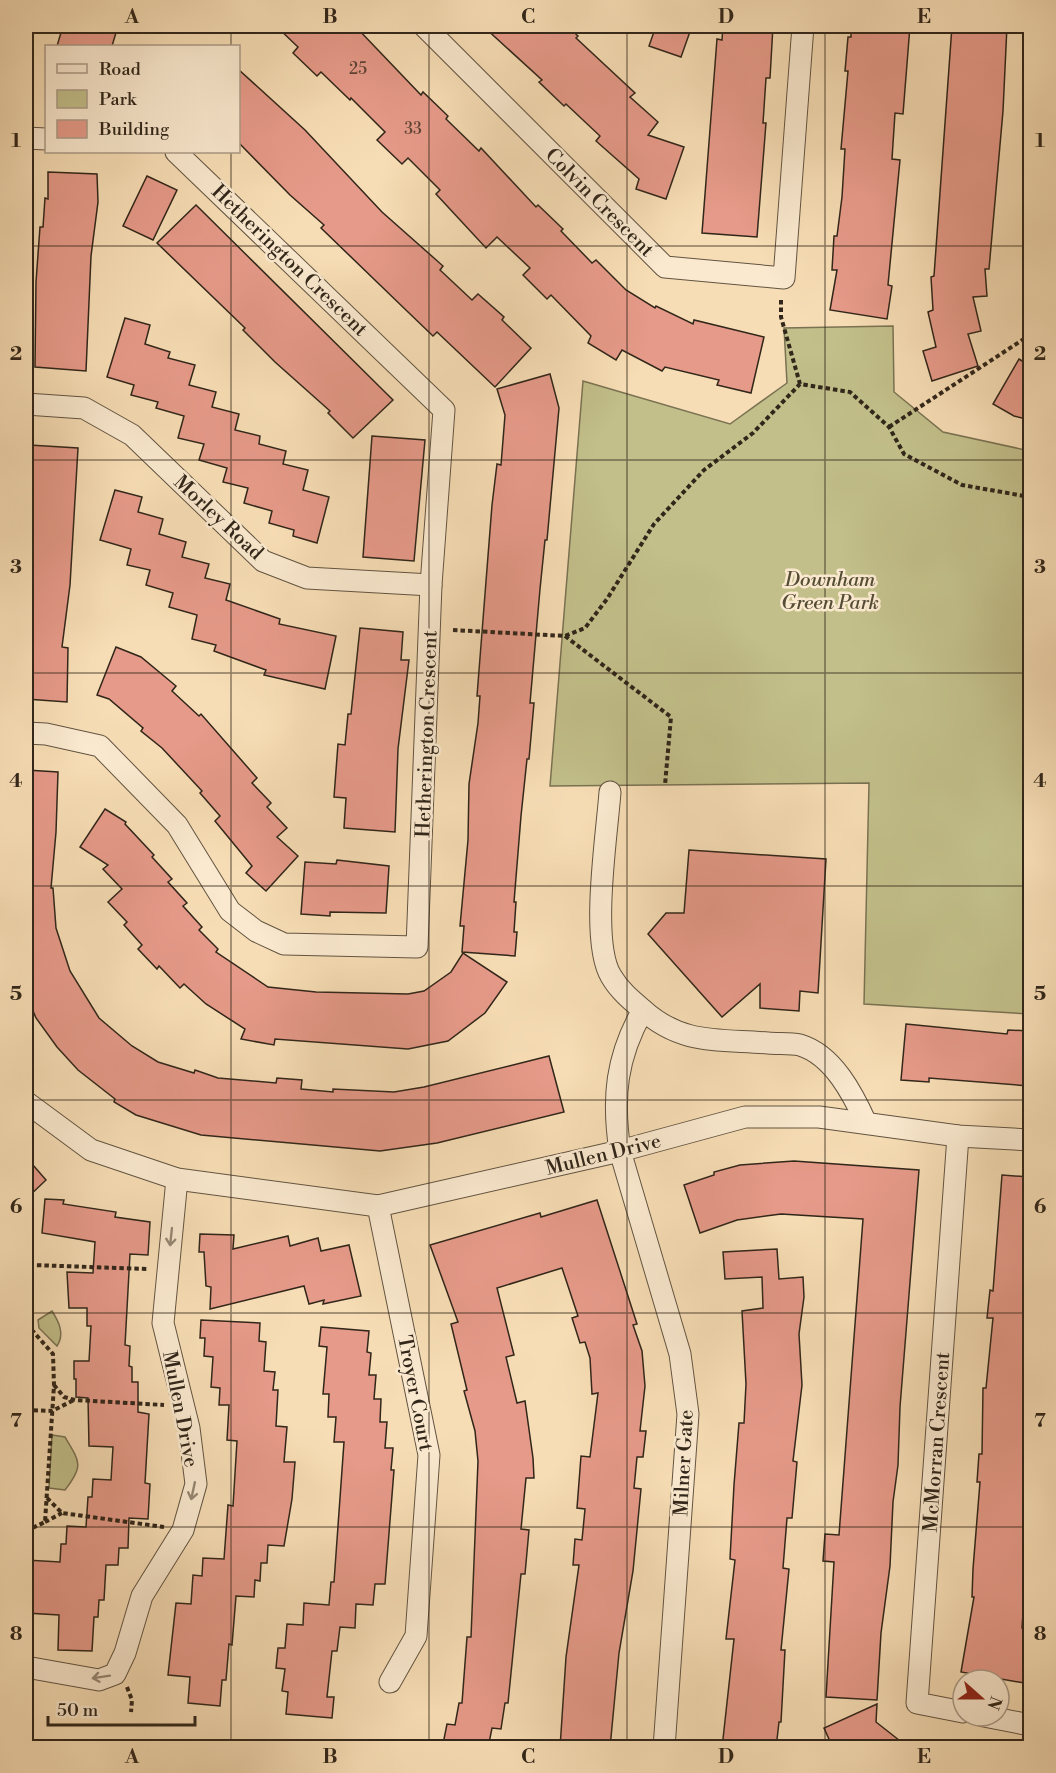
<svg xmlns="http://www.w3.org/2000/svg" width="1056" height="1773" font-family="'Libre Bodoni',serif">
  <rect width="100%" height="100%" fill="#f7ddb5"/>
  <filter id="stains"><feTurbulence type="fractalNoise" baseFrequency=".00333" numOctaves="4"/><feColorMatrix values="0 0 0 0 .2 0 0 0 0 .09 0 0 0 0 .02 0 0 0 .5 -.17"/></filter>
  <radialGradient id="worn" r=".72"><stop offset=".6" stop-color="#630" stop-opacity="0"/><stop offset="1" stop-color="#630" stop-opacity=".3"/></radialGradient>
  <!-- green -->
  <g fill="#c2bf8a" stroke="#7a7252" stroke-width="1.5">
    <path d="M893,326L894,392L943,432L1030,451V1014L864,1004L869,783L550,786L583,381L730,424L787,383L784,328Z"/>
    <path d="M52,1311C59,1322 65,1334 57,1346L39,1328L38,1320Z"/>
    <path d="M52,1435L65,1437C80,1462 84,1466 65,1490L49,1488Z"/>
  </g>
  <!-- building -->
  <g fill="#e69a89" stroke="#31261a" stroke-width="1.5">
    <path d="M63,26H118L112,46H57Z"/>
    <path d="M276,26H355L421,95L423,92L448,116L446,119L479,151L481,148L536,207L538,205L563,229L561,231L592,263L596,260L626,290L655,308L656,306L693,324L694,320L764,337L751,393L717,385L719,380L665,367L662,371L622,350L616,360L588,343L591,336L551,295L547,299L523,275L530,268L497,237L486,248L436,194L440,190L408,158L402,164L377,140L385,132L351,98L350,100L321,72L317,76L293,53L298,47Z"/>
    <path d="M483,26H567L578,36L576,38L635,93L630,97L658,122L648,135L684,147L666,199L636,189L639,179L596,141L600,136L566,104L564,106L539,82L542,80Z"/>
    <path d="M656,26H692L681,57L649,46Z"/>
    <path d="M723,26H773L770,78H766L763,123H766L757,237L702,233L717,39L722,40Z"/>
    <path d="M851,26H910L903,114L895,113L892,159L900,160L888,285L892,286L887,319L830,310L837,270H832L834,236H837L842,197L845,149H841L848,71H845L848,37H851Z"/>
    <path d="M952,26H1007L1003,111L989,269H985L987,296L973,297L981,331L968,334L978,366L932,381L923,351L936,347L928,312L933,310L931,277L934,276Z"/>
    <path d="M238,69L305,130L382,212L443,266L440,270L472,300L478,294L504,317L502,320L531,348L495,387L437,332L433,336L408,312L321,228L324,225L290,195L238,142Z"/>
    <path d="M48,172L97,174L98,202L91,256L86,371L35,367L36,282L40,227H43L45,198L48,199Z"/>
    <path d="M147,176L177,190L153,240L123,226Z"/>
    <path d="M196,205L393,400L353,438L328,413L330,411L275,362L243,330L245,328L157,243Z"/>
    <path d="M125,318L150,325L145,344L170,352L168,358L195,365L189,385L216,392L212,407L239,414L235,430L260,436L259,444L286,451L283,464L308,470L303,490L329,497L317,543L293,536L294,530L269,523L272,511L244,503L248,488L223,482L227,468L199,460L204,444L178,438L184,416L156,408L158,402L131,395L134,385L107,377Z"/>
    <path d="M1019,359L1030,366V420L1014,416L993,404Z"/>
    <path d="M550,374L559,408L547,540H545L540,589L530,703H534L529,759H527L521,816L514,902H516L514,932H517L515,956L462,952L464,926H460L468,840L469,784L478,723L480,696H477L492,505L497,464L501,465L505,415L497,389Z"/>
    <path d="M372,436L425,440L414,561L363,557Z"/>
    <path d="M29,445L78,448L70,585L62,647L68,648L67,702L26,699V471H28Z"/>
    <path d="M115,490L142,497L138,512L163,519L159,534L186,542L182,557L209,564L205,578L230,584L226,600L280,619L279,624L336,636L325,689L264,675L266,670L214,651L216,645L192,639L197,615L169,607L173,593L146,585L150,570L127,565L131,549L100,540Z"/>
    <path d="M360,628L403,632L401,660H409L398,749L395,832L344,828L346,798L334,797L338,744L345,745L348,714H351Z"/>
    <path d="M116,647L141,657L176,686L172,691L199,716L201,714L257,778L252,783L271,803L267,807L287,828L277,837L298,856L266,891L246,873L252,866L215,821L220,816L200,793L202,791L162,748L141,731L143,728L109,699L97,695Z"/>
    <path d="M26,770L58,772L56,832L51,888H53L56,928L70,971L99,1018L132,1046L158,1062L194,1073L195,1070L218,1078L276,1083L277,1078L302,1080L301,1089L333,1092V1089L394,1092L424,1087L549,1056L564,1112L437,1143L380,1151L201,1135L136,1115L114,1102L115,1099L78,1070L57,1047L36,1018L26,994Z"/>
    <path d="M105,809L126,822L125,824L154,855L152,857L172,879L168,882L187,903L183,906L202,927L199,930L218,949L216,952L268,987L316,992L408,994L424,991L451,972L463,953L507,982L485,1013L448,1041L408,1049L275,1039L274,1045L241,1039L245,1029L206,1004L184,984L180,988L159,966L157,969L138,949L142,945L124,925L127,922L108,902L122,889L103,869L108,865L80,847Z"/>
    <path d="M689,850L826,859L818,993L800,991L799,1011L760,1008V984L722,1017L648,934L666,913H684Z"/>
    <path d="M337,860L389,866L386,913L330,912V916L301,914L305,862L336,864Z"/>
    <path d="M906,1024L1007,1034L1008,1030L1030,1031V1086L929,1078V1082L901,1080Z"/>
    <path d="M26,1157L46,1180L26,1199Z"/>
    <path d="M794,1161L919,1170L900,1407L898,1465L893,1502L890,1566L881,1633L877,1700L826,1697L834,1562L823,1561L825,1534L839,1535L863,1219L781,1214L737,1220L700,1233L684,1185L714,1175V1172L740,1165Z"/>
    <path d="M1002,1175L1030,1177V1514L1022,1628L1030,1630V1684L961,1672L974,1597H972L973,1569L980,1482H977L979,1454H982L983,1388H986L993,1318H987L990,1290L993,1291Z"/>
    <path d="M45,1199L64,1200L63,1204L116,1212L115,1217L150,1222L148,1255L130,1254L125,1345L130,1346L129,1366L132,1367V1382H138V1412L149,1414L145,1483L150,1484L148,1519L129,1518L128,1548H119L118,1565H106L104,1600H99L98,1617H94L92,1651L58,1650L59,1615L26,1613V1560L60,1562L61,1544H66L67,1526L86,1527L88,1497H92L93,1479L111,1480L113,1447L89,1446L88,1398L76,1397V1379H74V1361H89L91,1326H87V1308H69L67,1272L93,1273L95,1242L42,1233Z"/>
    <path d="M597,1200L637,1324L633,1325L642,1351L645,1386L640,1431H646L643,1457H637L634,1488L641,1489L633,1571L619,1653L610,1748H560L566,1657L579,1565H573L575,1539L582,1540L585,1509L577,1508L581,1456L590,1457L598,1393L592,1394L590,1358L585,1342L580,1343L572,1318L578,1316L562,1268L497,1288L514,1355L506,1357L517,1403L525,1401L533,1458L534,1478H526L521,1529L529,1530L525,1574H521L508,1703H505L501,1729L492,1728L488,1748H462L443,1744L447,1724L455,1725L459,1703H462L467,1637H471L478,1461L475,1431L464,1391L467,1390L451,1324L458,1322L430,1245L540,1213L541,1217Z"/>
    <path d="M200,1234L234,1235L233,1249L288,1236L290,1246L318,1238L321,1251L349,1245L361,1296L323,1304L324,1300L309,1304L304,1286L210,1309L211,1287L206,1286L204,1252H199Z"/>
    <path d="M777,1249L779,1279L803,1277L804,1297L799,1334L802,1385L793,1461L797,1462L792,1518H787L783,1568L789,1569L781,1650H785L781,1722H779L776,1748H722L734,1639H726L735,1560L730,1559L734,1485L739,1423H744L746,1384L742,1311L763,1308L762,1277L725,1279L723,1252Z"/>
    <path d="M201,1320L260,1323L259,1341L266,1342L264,1371L275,1372L273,1390H278L276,1426L287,1427L284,1462H295L292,1499L284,1546L268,1545L267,1563H261L260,1581L255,1580L254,1597L236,1596L232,1645L229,1644L226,1680H222L220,1706L188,1703L190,1677L168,1675L176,1603L191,1604L193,1575L202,1576L203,1558L224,1559L228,1505L233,1506L237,1441L227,1440L229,1405H219L220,1388L211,1387L213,1357L204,1356L205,1338H200Z"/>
    <path d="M321,1327L369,1331L367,1352L371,1353L369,1375H376L374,1399H381L380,1422H387L385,1448H393L391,1470H394L385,1584H375L373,1605L356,1604L355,1628L340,1627L337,1651H332L327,1697H334L332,1718L286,1714L288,1692L282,1691L285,1669L276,1668L278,1648H285L287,1624L303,1625L304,1603L329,1605L331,1582H334L344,1442H334L336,1417H328L329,1394H323L327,1347L319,1346Z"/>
    <path d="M877,1704L876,1722L909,1748H833L824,1728Z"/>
  </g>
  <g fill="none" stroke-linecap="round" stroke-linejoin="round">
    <defs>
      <g id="minor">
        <path d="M424,26L665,267L784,278L803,26"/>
        <path d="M26,138L46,139"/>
        <path d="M26,404L84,408L132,435L263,561L307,578L431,585"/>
        <path d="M26,733L46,734L100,746L177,825L230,911L256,931L284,944L417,947L431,585L444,410L176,152"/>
        <path d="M610,792C607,835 590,941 611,976C619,990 631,1000 643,1010C616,1057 612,1098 620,1151L680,1354L688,1414L664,1748"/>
        <path d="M643,1010C682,1045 718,1039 768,1043C778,1044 790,1043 800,1045C833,1055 853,1094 866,1123"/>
        <path d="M26,1102L91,1150L177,1179L378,1206L620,1151L745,1117H819L958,1136L1030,1140"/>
        <path d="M958,1136L917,1703L963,1712"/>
        <path d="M378,1206L429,1455L416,1636L390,1682"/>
        <path d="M26,1667L99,1680L115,1674L125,1653L142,1596L183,1530L196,1484L189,1428L163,1323L177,1179"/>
        <path d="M984,1716L1030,1725"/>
      </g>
    </defs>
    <!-- minor casing -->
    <use href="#minor" stroke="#625441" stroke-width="23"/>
    <!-- path -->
    <g stroke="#31261a" stroke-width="4" stroke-dasharray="4.5 3" stroke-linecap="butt">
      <path d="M781,300V317L800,384L850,392L889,427L904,454L962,485L1030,497"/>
      <path d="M889,427L1030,335"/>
      <path d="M453,630L565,636L585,628L607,599L654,524L704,470L753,433L800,384"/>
      <path d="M565,636L671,717L665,785"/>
      <path d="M26,1214L31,1215L32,1265L148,1269"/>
      <path d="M54,1385L64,1397L75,1400L164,1405"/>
      <path d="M26,1410L52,1411L74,1400"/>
      <path d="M47,1498L62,1513L164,1527"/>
      <path d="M45,1522L62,1513"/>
      <path d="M26,1531L45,1522L54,1385L53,1354L31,1329L32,1265"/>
      <path d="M127,1687L132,1700L131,1712"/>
    </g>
    <!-- minor -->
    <use href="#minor" stroke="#fae9cf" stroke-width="21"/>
  </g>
  <!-- one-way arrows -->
  <defs><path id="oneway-shaft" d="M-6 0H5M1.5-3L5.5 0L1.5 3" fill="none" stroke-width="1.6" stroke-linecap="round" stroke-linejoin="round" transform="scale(1.5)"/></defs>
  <g stroke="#968874">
    <use href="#oneway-shaft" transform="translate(171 1237) rotate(96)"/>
    <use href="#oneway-shaft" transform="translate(193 1491) rotate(102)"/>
    <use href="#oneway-shaft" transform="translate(101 1677) rotate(171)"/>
  </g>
  <!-- grid -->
  <path fill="none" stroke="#31261a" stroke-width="1.5" stroke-opacity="0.55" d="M231,26V46M429,26V1748M627,26V1748M825,26V1748M231,152V1748M26,246H1030M26,460H1030M26,673H1030M26,886H1030M26,1100H1030M26,1313H1030M26,1527H1030"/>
  <g text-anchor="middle" stroke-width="5" stroke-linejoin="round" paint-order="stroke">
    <!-- number labels -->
    <g font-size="16" fill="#5e4336">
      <text x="358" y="74">25</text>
      <text x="413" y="134">33</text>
    </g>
    <!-- street labels -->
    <g font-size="20" fill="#31261a" stroke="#fae9cf">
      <text transform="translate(600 202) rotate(45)" y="7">Colvin Crescent</text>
      <text transform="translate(290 260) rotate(44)" y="7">Hetherington Crescent</text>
      <text transform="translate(219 517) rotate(43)" y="7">Morley Road</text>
      <text transform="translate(426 734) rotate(-88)" y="7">Hetherington Crescent</text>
      <text transform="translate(603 1154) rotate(-14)" y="7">Mullen Drive</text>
      <text transform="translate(416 1393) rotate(79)" y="7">Troyer Court</text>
      <text transform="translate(181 1409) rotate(79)" y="7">Mullen Drive</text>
      <text transform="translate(936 1442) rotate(-86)" y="7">McMorran Crescent</text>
      <text transform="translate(683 1463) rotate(-87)" y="7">Milner Gate</text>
    </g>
    <!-- park labels -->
    <g font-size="20" font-style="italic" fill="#554c36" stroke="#fae9cf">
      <text x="830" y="586">Downham<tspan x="830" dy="23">Green Park</tspan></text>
    </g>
  </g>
  <!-- margin -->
  <rect width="1056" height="1773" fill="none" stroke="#f7ddb5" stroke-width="66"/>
  <!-- legend -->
  <rect x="45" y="45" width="195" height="108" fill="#fae9cf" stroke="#aa9b87" stroke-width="1.5"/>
  <rect x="57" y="64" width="30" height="9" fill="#fae9cf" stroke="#aa9b87" stroke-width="1.5"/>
  <text x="99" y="75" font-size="18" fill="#31261a">Road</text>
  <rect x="57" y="90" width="30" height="18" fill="#c2bf8a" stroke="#aa9b87" stroke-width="1.5"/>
  <text x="99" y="105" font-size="18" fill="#31261a">Park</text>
  <rect x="57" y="120" width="30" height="18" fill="#e69a89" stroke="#aa9b87" stroke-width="1.5"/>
  <text x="99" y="135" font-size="18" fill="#31261a">Building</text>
  <!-- north arrow -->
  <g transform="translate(981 1698) rotate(111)"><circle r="28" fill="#fae9cf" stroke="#aa9b87" stroke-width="1.5"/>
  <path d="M0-4.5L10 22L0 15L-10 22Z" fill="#8f2418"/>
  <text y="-9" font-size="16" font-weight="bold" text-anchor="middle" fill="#31261a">N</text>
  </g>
  <!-- scale -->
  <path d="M48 1716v9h147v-9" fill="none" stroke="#31261a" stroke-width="3"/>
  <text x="57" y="1716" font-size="18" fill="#31261a" stroke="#fae9cf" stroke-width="4.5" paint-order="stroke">50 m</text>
  <rect x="33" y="33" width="990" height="1707" fill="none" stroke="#31261a" stroke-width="2"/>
  <g font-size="20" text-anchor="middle" font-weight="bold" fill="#31261a">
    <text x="132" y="23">A</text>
    <text x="330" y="23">B</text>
    <text x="528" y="23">C</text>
    <text x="726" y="23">D</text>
    <text x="924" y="23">E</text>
    <text x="16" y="147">1</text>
    <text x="1040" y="147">1</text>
    <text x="16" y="360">2</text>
    <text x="1040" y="360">2</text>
    <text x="16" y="573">3</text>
    <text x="1040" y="573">3</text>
    <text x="16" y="787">4</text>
    <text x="1040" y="787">4</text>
    <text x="16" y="1000">5</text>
    <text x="1040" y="1000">5</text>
    <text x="16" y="1213">6</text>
    <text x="1040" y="1213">6</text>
    <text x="16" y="1427">7</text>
    <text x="1040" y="1427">7</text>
    <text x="16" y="1640">8</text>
    <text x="1040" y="1640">8</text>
    <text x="132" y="1763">A</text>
    <text x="330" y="1763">B</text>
    <text x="528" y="1763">C</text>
    <text x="726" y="1763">D</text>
    <text x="924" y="1763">E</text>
  </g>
  <rect width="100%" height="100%" filter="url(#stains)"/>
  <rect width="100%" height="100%" fill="url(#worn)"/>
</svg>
